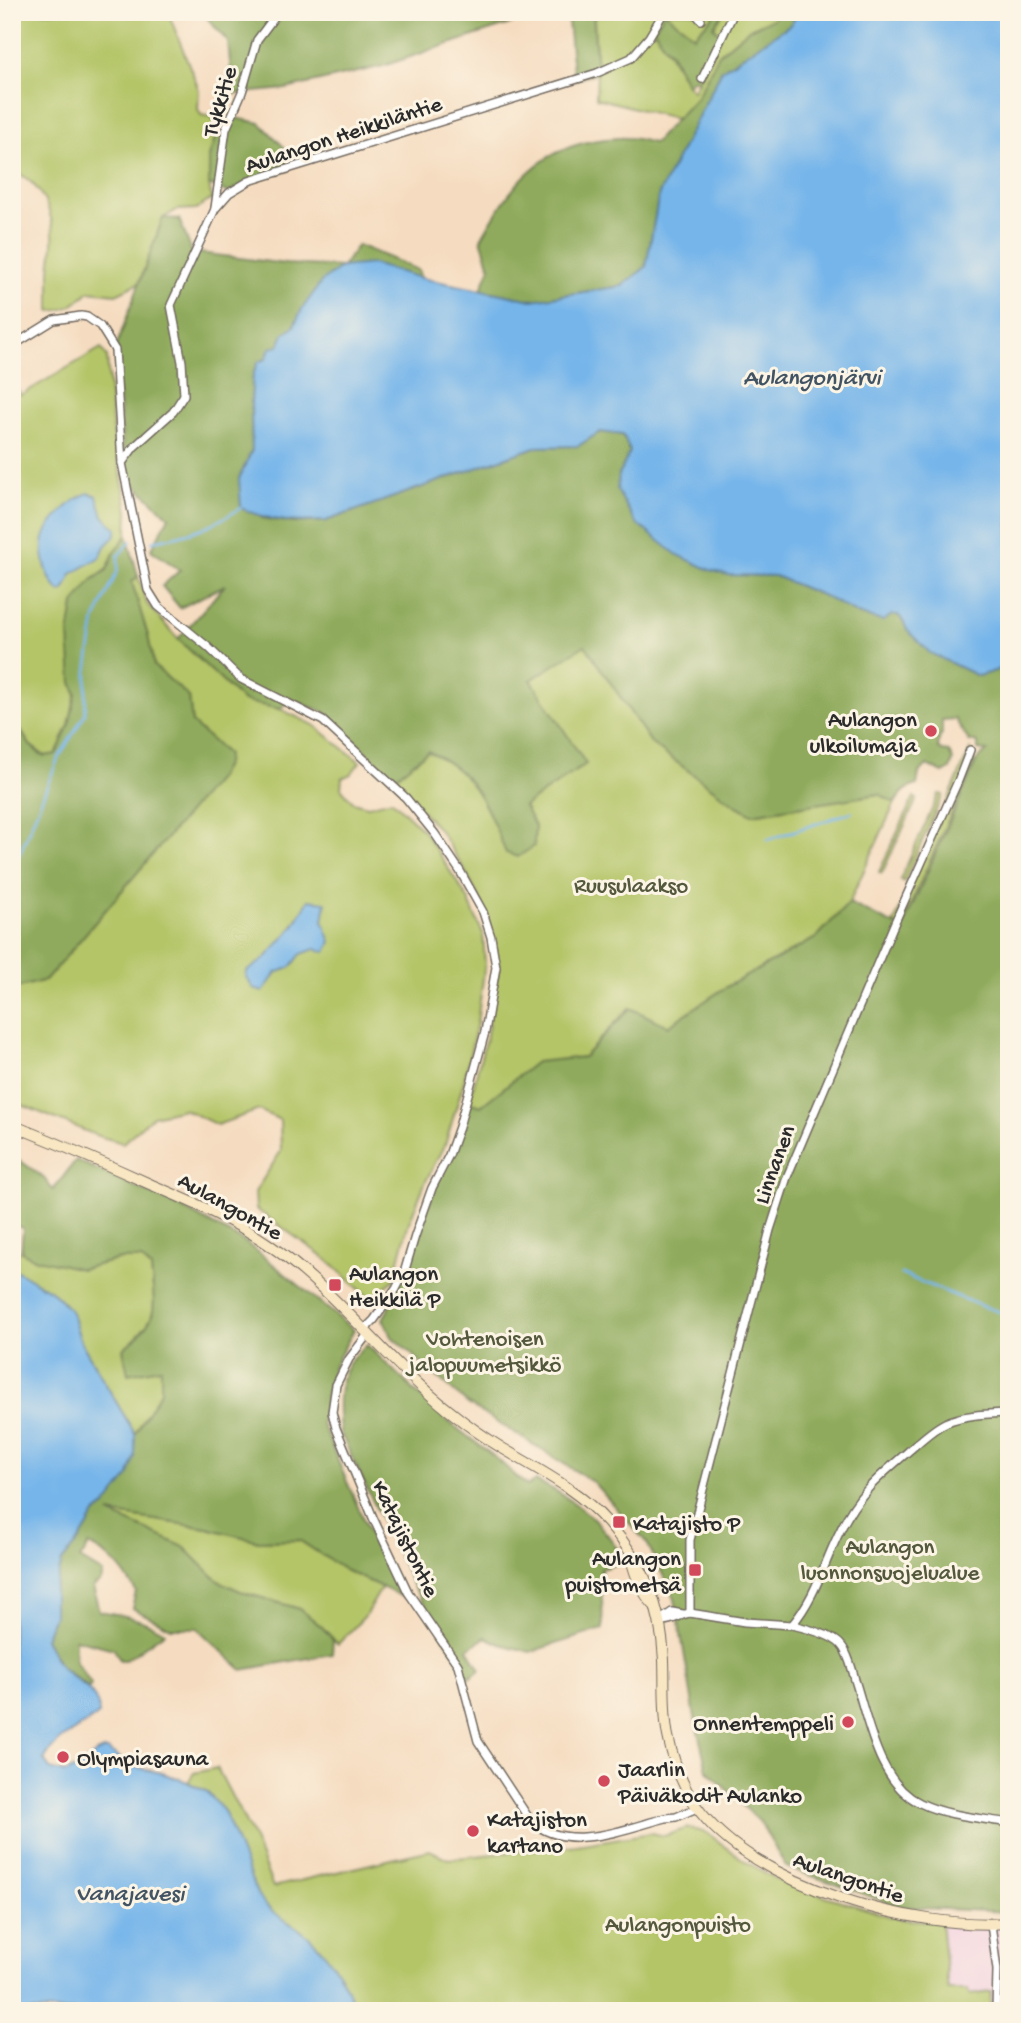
<svg xmlns="http://www.w3.org/2000/svg" width="1021" height="2023" font-family="'Gochi Hand',sans-serif">
  <rect width="100%" height="100%" fill="#fcf5e5"/>
  <filter id="ink" filterUnits="userSpaceOnUse"><feTurbulence type="fractalNoise" baseFrequency=".0143" numOctaves="2"/><feDisplacementMap in="SourceGraphic" scale="14" xChannelSelector="R" yChannelSelector="G"/><feConvolveMatrix kernelMatrix="1 2 1 2 8 2 1 2 1" color-interpolation-filters="sRGB"/></filter>
  <filter id="wash" filterUnits="userSpaceOnUse"><feTurbulence type="fractalNoise" baseFrequency=".00686" numOctaves="4" result="noise"/><feDisplacementMap in="SourceGraphic" scale="28" xChannelSelector="R" yChannelSelector="G"/><feGaussianBlur stdDeviation="1.57" result="paint"/><feColorMatrix in="noise" values="0 0 0 0 0 0 0 0 0 0 0 0 0 0 0 0 0 1.4 0 .05"/><feComposite in="paint" operator="in"/></filter>
  <g filter="url(#wash)">
    <rect width="100%" height="100%" fill="#f5dcc0"/>
    <!-- built -->
    <path fill="#f3cfe0" d="M941,1922L1009,1925V2011H990L991,1993L969,1995L957,1989L948,1990Z"/>
    <!-- green -->
    <g fill="#b4c568" stroke="#70784a" stroke-width="2" fill-rule="evenodd">
      <path d="M12,12H168L199,90L198,109L201,115L213,117L215,138L209,157V185L212,199L196,209L177,210L163,218L139,283L116,294L89,291C77,303 68,311 50,311C50,298 50,284 50,271C50,262 53,253 53,243C55,215 41,180 12,171Z"/>
      <path d="M607,12H717L694,36L661,41C674,57 679,77 693,91C708,65 702,35 725,12H780L773,19L749,29L719,54L697,97L677,119L596,98L597,73L594,17L607,15Z"/>
      <path d="M101,348L107,357L113,432L128,511L127,535L114,553L107,570L92,580L72,682L76,693L69,725L57,754L45,756L30,745L14,720L12,381L21,395Z"/>
      <path d="M138,576L147,604L178,639L243,701L280,709L314,725L360,762L351,774L342,778L341,788L353,802L368,806L392,800L424,831L468,899L483,934L485,964L477,1023L464,1081L446,1142L425,1183L408,1225L394,1280L385,1287L378,1299L368,1297L325,1258L256,1209L255,1192L281,1151L280,1120L259,1110L217,1125L184,1109L153,1116L123,1143L98,1136L12,1101V989L46,980L226,754L192,723L189,697L154,666L148,636L131,582ZM309,900L323,921L326,930L315,949L301,954L291,967L276,973L257,964C280,949 295,923 309,900Z"/>
      <path d="M585,644L652,744L735,805L752,814L879,794L895,803L849,903L816,938L726,987L668,1026L629,1008L584,1057L536,1063L481,1106L469,1102L487,1034L499,966L485,910L464,869L440,831L393,779L428,751C468,769 477,789 495,826L585,764L531,680Z"/>
      <path d="M970,750L974,762L900,928L893,925Z"/>
      <path d="M939,794L943,795L904,882L900,880Z"/>
      <path d="M914,797L917,799L882,873L879,872Z"/>
      <path d="M12,1249L81,1269L121,1259H142L151,1267L155,1310L144,1331L161,1368V1391L135,1434L81,1342L71,1311L54,1293L12,1268Z"/>
      <path d="M105,1512L207,1528L259,1541L299,1540L345,1570L382,1587L365,1616L338,1644L322,1627L300,1609L245,1593L218,1581L184,1547Z"/>
      <path d="M217,1768L252,1835L273,1887L430,1850L448,1859L577,1845L651,1833L664,1836L688,1828L707,1833L745,1861L781,1882L898,1919L941,1922L948,1990H968L969,1995L991,1992L990,2011H353L352,1999L303,1932L265,1908L258,1896L224,1811L206,1791L188,1782L194,1773Z"/>
    </g>
    <!-- forest -->
    <g fill="#8faa5c" stroke="#5d6a44" stroke-width="2">
      <path d="M202,12H546L383,66L286,89L233,94L228,42Z"/>
      <path d="M567,12H593L597,73L574,80Z"/>
      <path d="M665,12C674,21 685,27 694,36L717,12H725L713,26L721,35L698,82L694,78L687,85L671,53L661,41L654,29Z"/>
      <path d="M780,12H799L791,24L722,70L659,194L646,267L622,286L532,300L481,290L490,267L481,239C512,184 539,146 606,139C613,139 620,137 627,138C636,138 645,141 654,143L697,97L719,54L749,29L773,19Z"/>
      <path d="M231,117L260,123L285,148L289,170L249,181L229,193L209,185V157L215,138L226,131Z"/>
      <path d="M163,218L179,219L192,252L286,264L342,267L358,245L418,270L421,278L372,264L302,309L294,326L284,334L279,346L266,359L258,362L253,375L251,403L252,450L239,479L262,518L294,523L326,521L535,447L578,446L600,432L623,435L630,451L619,475L728,575L775,576L824,596L841,605L898,615C905,622 908,631 915,638C932,656 955,665 978,676L994,671L1009,662V1912L901,1907L786,1867L760,1822L707,1770L696,1723L675,1599L647,1543L593,1482L468,1404L392,1337L383,1319C405,1279 417,1235 433,1193C445,1162 459,1133 469,1102L481,1106L536,1062L584,1057L630,1008L668,1026L726,987L816,938L849,903L902,929L977,760L987,751L978,750V743L969,741L955,719L942,720V735H940L938,748L942,751L949,752L953,760L950,769L943,773L927,765L919,773L917,785C906,788 901,793 895,803L879,794L752,814L735,805L652,744L585,645L531,680L586,764L524,806L535,826L534,846L518,857L506,853C486,806 477,774 428,751L393,779L325,712L291,700L280,709L243,701L178,639L225,585L180,608L162,586L180,570L151,550L169,517L125,475L115,350Z"/>
      <path d="M127,535L138,576L132,582L148,636L154,666L189,697L192,723L227,754L226,763L218,778L46,980L12,989V853L14,847L12,845V666L14,720L30,745L40,754L45,756L56,754L69,725L76,694L72,682L69,634L74,604L92,580L107,570L114,553Z"/>
      <path d="M12,1155L43,1177L53,1190L76,1160L182,1208L247,1243L354,1330L334,1366L325,1397L322,1424L377,1551L403,1597L345,1570L299,1540L259,1541L207,1528L109,1513L184,1547L218,1581L245,1593L300,1609L322,1627L333,1639L332,1654L242,1670L197,1628H171L132,1608L136,1592C122,1568 113,1558 89,1545L80,1559L103,1573L101,1581L93,1587L99,1611C124,1615 143,1619 165,1632L126,1660H120L114,1649L75,1639V1660L91,1684L89,1688L61,1667L45,1639L54,1615V1592L62,1561L80,1539L95,1514L105,1506L135,1457V1434L161,1391V1368L128,1374L123,1349C160,1318 155,1313 151,1268L141,1259H121L81,1269L33,1258L21,1252L23,1228L12,1225Z"/>
      <path d="M367,1345L441,1416L496,1458L527,1486L536,1481C562,1492 589,1512 607,1534C614,1543 620,1553 625,1562L601,1569L603,1629L530,1652L500,1644L486,1637L468,1649L480,1670L469,1678L413,1586L340,1432C337,1398 336,1367 367,1345Z"/>
    </g>
    <!-- water -->
    <g fill="#76b5ea" stroke="#50708a" stroke-width="2">
      <path d="M799,12H1009V662L995,671L978,676L930,653L907,630L903,620L898,615H892L883,621L860,615L824,596L775,576L728,575L710,570L676,554L636,523L617,490L619,475L630,451L623,435L600,432L578,446L535,447L326,521C293,523 271,522 241,508L239,479L252,450L251,403L253,375L258,362L266,359L270,348L279,346L284,334L294,326L302,309L322,281L342,267L372,264L421,278L532,300L622,286L646,267L659,194L722,70L791,24Z"/>
      <path d="M89,493L97,496L103,516L117,529L115,536L105,546L100,557L72,574L65,589L61,592C47,583 39,551 45,535C50,521 75,496 89,493Z"/>
      <path d="M309,900L326,902L323,921L331,942L326,952L315,949L301,954L291,967L276,973L263,992L254,989L246,977L247,971L266,958L293,927Z"/>
      <path d="M12,1268L54,1293L71,1311L81,1342L135,1434V1457L128,1477L105,1506L95,1514L80,1539L62,1561L54,1592V1615L45,1639C50,1648 55,1661 62,1668C77,1684 100,1690 99,1715C79,1728 55,1739 44,1760L50,1769L65,1773L82,1765L96,1753L103,1750H108L131,1766L162,1773L185,1781L206,1791L224,1811L258,1896C269,1912 285,1919 300,1930C323,1946 350,1983 353,2011H12Z"/>
    </g>
    <g fill="none" stroke-linecap="round" stroke-linejoin="round">
      <!-- stream -->
      <g stroke="#76b5ea" stroke-width="2.5">
        <path d="M152,541C189,535 209,528 241,508"/>
        <path d="M767,840L852,812"/>
        <path d="M12,872L58,759L85,714L87,671L95,620L118,570V556L131,541"/>
        <path d="M901,1274L979,1305L1009,1315"/>
      </g>
    </g>
  </g>
  <g filter="url(#ink)">
    <g fill="none" stroke-linecap="round" stroke-linejoin="round">
      <defs>
        <g id="street">
          <path d="M694,12L701,20"/>
          <path d="M702,79L734,12"/>
          <path d="M215,208L226,129L242,92L257,40L278,12"/>
          <path d="M12,346L54,320L81,316L87,317L100,326L115,350L122,463"/>
          <path d="M364,1330L374,1320L396,1289L404,1273L415,1236L432,1188L449,1155L459,1127L485,1032L496,967L491,937L483,912L460,871L435,834L406,798L323,721L241,679L208,647L158,606L148,590L122,463L134,447L173,412L184,395L182,362L171,305L215,209L229,193L249,181L597,73L631,58L649,37L664,12"/>
          <path d="M368,1334L349,1359L336,1385L332,1412L336,1428L374,1520L408,1592L458,1665L478,1741L530,1820C567,1854 623,1829 666,1818L676,1817L697,1808"/>
          <path d="M1009,1413C989,1414 964,1414 945,1423C933,1429 921,1440 911,1449C880,1476 859,1492 841,1529C824,1562 817,1595 792,1625C805,1628 833,1635 841,1645C847,1651 853,1671 855,1680C868,1720 878,1783 920,1803C947,1816 980,1818 1009,1823"/>
          <path d="M690,1613V1540L770,1230L787,1177L895,922L958,781L970,750"/>
          <path d="M659,1621C672,1622 678,1615 690,1613L745,1622L792,1625"/>
          <path d="M659,1621L672,1612L683,1614"/>
          <path d="M991,1924L997,1970L996,2011"/>
        </g>
        <g id="secondary">
          <path d="M12,1125C59,1144 106,1164 152,1185C192,1202 232,1219 268,1244C337,1291 386,1361 451,1412C467,1425 484,1437 502,1448C539,1470 579,1490 608,1523C645,1565 661,1605 664,1660C665,1685 663,1712 668,1736C673,1761 682,1785 696,1806C753,1887 915,1930 1009,1923"/>
          <path d="M631,1558C635,1575 641,1591 653,1604"/>
        </g>
      </defs>
      <!-- street casing -->
      <use href="#street" stroke="#72695f" stroke-width="10"/>
      <!-- secondary casing -->
      <use href="#secondary" stroke="#72695f" stroke-width="12"/>
      <!-- street -->
      <use href="#street" stroke="#fff" stroke-width="7"/>
      <!-- secondary -->
      <use href="#secondary" stroke="#f9e7c3" stroke-width="10"/>
    </g>
  </g>
  <!-- markers -->
  <g fill="#d1495b" stroke="#fcf5e5" stroke-width="2.5">
    <circle cx="931" cy="731" r="7"/>
    <rect x="328" y="1278" width="14" height="14" rx="3.5"/>
    <rect x="612" y="1515" width="14" height="14" rx="3.5"/>
    <rect x="688" y="1563" width="14" height="14" rx="3.5"/>
    <circle cx="848" cy="1722" r="7"/>
    <circle cx="63" cy="1757" r="7"/>
    <circle cx="604" cy="1781" r="7"/>
    <circle cx="473" cy="1831" r="7"/>
  </g>
  <g text-anchor="middle" stroke-width="6" stroke-linejoin="round" paint-order="stroke">
    <!-- street labels -->
    <g font-size="23" fill="#2b2b2b" stroke="#fcf5e5">
      <text transform="translate(218 101) rotate(-73)" y="8">Tykkitie</text>
      <text transform="translate(343 133) rotate(-18)" y="8">Aulangon Heikkiläntie</text>
      <text transform="translate(773 1164) rotate(-70)" y="8">Linnanen</text>
      <text transform="translate(231 1205) rotate(29)" y="8">Aulangontie</text>
      <text transform="translate(407 1538) rotate(64)" y="8">Katajistontie</text>
      <text transform="translate(849 1876) rotate(19)" y="8">Aulangontie</text>
    </g>
    <!-- poi labels -->
    <g font-size="23" fill="#2b2b2b" stroke="#fcf5e5" text-anchor="start">
      <text x="917" y="726" text-anchor="end">Aulangon<tspan x="917" dy="26">ulkoilumaja</tspan></text>
      <text x="349" y="1280">Aulangon<tspan x="349" dy="26">Heikkilä P</tspan></text>
      <text x="633" y="1530">Katajisto P</text>
      <text x="681" y="1565" text-anchor="end">Aulangon<tspan x="681" dy="26">puistometsä</tspan></text>
      <text x="834" y="1730" text-anchor="end">Onnentemppeli</text>
      <text x="77" y="1765">Olympiasauna</text>
      <text x="618" y="1776">Jaarlin<tspan x="618" dy="26">Päiväkodit Aulanko</tspan></text>
      <text x="487" y="1826">Katajiston<tspan x="487" dy="26">kartano</tspan></text>
    </g>
    <!-- park labels -->
    <g font-size="23" fill="#54593d" stroke="#fcf5e5">
      <text x="631" y="892">Ruusulaakso</text>
      <text x="485" y="1345">Vohtenoisen<tspan x="485" dy="26">jalopuumetsikkö</tspan></text>
      <text x="890" y="1553">Aulangon<tspan x="890" dy="26">luonnonsuojelualue</tspan></text>
      <text x="678" y="1931">Aulangonpuisto</text>
    </g>
    <!-- water labels -->
    <g font-size="24" font-style="italic" fill="#425464" stroke="#fcf5e5">
      <text x="812" y="384">Aulangonjärvi</text>
      <text x="130" y="1900">Vanajavesi</text>
    </g>
  </g>
  <!-- margin -->
  <rect width="1021" height="2023" fill="none" stroke="#fcf5e5" stroke-width="42"/>
</svg>
